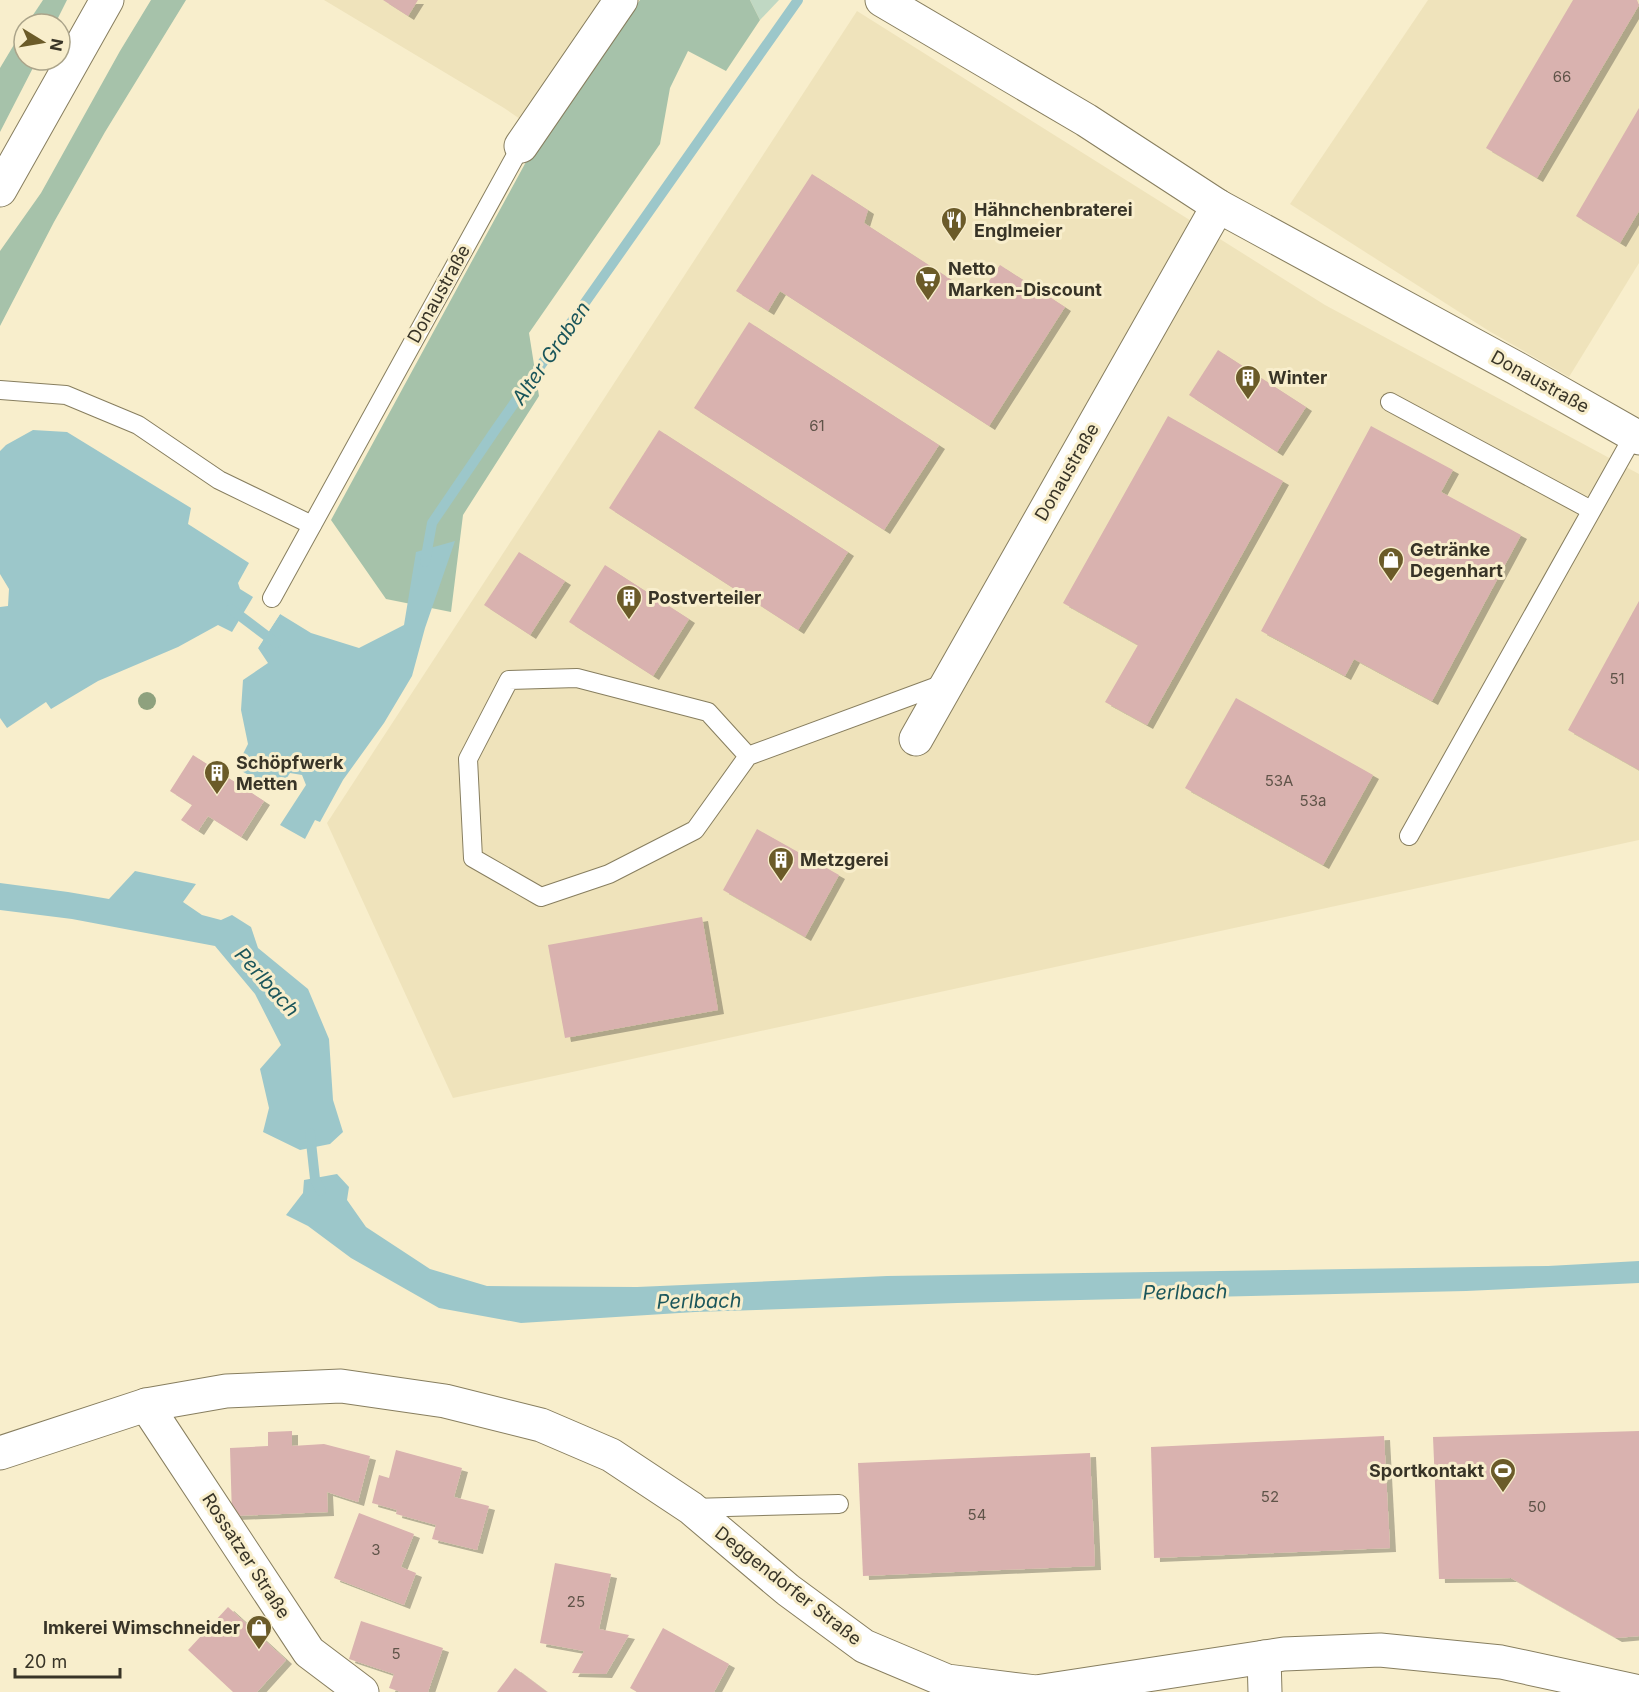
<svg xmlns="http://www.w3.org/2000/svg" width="1639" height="1692" font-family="Inter,sans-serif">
  <defs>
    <filter id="shadow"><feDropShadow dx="6" dy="4" stdDeviation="0" flood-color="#0004"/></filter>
  </defs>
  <rect width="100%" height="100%" fill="#f8eecc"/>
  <!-- built -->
  <g fill="#efe3bb">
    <path d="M324,0H628L539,132L504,108Z"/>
    <path d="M1428,0H1639V263L1569,377L1489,331L1290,204Z"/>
    <path d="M857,11L1325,305L1639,474V840L453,1098L327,823Z"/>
  </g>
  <!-- green -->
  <path fill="#c0d8c3" d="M750,0H779L760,20Z"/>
  <!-- forest -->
  <g fill="#a6c2aa">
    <path d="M43,0H67L55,24H27Z"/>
    <path d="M151,0H186L105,132L54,222L0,326V251L41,193L120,51Z"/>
    <path d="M640,0H750L760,20L726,71L688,51L670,88L660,144L529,333L539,396L463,515L451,612L386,599L331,520L527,160Z"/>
    <path d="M24,28V60H37L0,132V68Z"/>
  </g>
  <!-- water -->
  <g fill="#9cc7ca">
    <path d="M33,430L67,432L191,508L188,524L249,563L238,583L240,589L253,597L232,632L218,625L178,647L98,681L51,709L46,702L7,728L0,718V607L8,606L9,589L0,574V451L6,445Z"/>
    <path d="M455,541L425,628L412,676L384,723L343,780L320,822L315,820L305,839L280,825L306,785L302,775L290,773L278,791L236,768L248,744L241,710L243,680L268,663L258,648L280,614L311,633L359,648L404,625L416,552Z"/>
    <path d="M135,871L196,884L183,902L202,915L221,920L232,915L251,927L258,948L308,989L329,1039L333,1100L343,1132L330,1144L300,1150L263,1132L269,1108L260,1069L281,1045L255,994L215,946L72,919L0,910V883L68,892L109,899Z"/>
    <path d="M337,1174L349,1187L347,1200L366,1227L430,1269L487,1286L637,1287L887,1276L1548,1266L1639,1261V1283L1466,1291L957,1303L695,1312L521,1323L439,1308L351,1258L308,1226L286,1215L303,1193L304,1180Z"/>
  </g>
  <!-- pier -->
  <path fill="#f8eecc" d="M280,611H282L256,651V647Z"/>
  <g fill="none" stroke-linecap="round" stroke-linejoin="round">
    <!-- stream -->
    <g stroke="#9cc7ca" stroke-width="10">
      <path d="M425,562L432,523L496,429L798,0"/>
      <path d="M231,609L276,643"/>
      <path d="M310,1133L315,1179L321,1191"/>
    </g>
  </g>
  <!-- building -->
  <g fill="#d9b2af" filter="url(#shadow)">
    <path d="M383,0H418L408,16Z"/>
    <path d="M1573,0H1637L1639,5L1537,178L1486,148Z"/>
    <path d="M1639,108V211L1620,243L1576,216Z"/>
    <path d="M812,174L868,210L864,223L978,297L1000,265L1065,307L989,426L780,291L768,311L736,291Z"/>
    <path d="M749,322L939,445L884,530L694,408Z"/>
    <path d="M1218,350L1306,407L1277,452L1189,395Z"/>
    <path d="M1168,416L1283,481L1147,725L1105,702L1138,645L1063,603Z"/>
    <path d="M1371,426L1453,470L1441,492L1521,535L1432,701L1354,659L1345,676L1261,631Z"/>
    <path d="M659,430L848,552L798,630L609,508Z"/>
    <path d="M519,552L565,581L530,635L484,605Z"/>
    <path d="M605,565L689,619L653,676L569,622Z"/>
    <path d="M1639,601V770L1568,730Z"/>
    <path d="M1236,698L1373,775L1323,865L1185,788Z"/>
    <path d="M193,755L264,801L241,837L208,816L198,831L181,820L192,805L170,791Z"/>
    <path d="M757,829L839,875L805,937L723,890Z"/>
    <path d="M702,917L718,1010L565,1038L548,945Z"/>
    <path d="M292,1431V1446L324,1444L370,1456L358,1502L327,1492L328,1512L232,1516L230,1448L268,1446V1432Z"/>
    <path d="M1639,1431V1636L1616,1638L1511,1578L1439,1579L1433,1437Z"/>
    <path d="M1384,1436L1390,1548L1154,1558L1151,1447Z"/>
    <path d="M396,1450L462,1468L454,1497L489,1506L477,1550L432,1539L436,1525L396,1514L397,1510L372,1503L379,1475L389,1478Z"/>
    <path d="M1090,1453L1095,1566L863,1576L858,1463Z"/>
    <path d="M359,1513L414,1534L401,1567L416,1573L404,1605L334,1578Z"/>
    <path d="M555,1563L611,1574L599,1629L629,1635L606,1674L572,1673L584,1651L540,1643Z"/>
    <path d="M228,1607L286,1660L257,1692H233L188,1650Z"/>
    <path d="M361,1621L443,1648L428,1692H401L389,1688L394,1674L349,1659Z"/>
    <path d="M663,1628L729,1664L714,1692H637L630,1688Z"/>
    <path d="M515,1668L547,1692H497Z"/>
  </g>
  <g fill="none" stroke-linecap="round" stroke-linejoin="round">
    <defs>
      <g id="lane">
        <path d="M0,390L66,395L138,425L219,480L312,525"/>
        <path d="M1390,402L1591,510"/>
        <path d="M272,598L521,146"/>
        <path d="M748,756L708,712L577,678L509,680L468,759L473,858L541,897L609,874L695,830L748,756L946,683"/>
        <path d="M1409,836L1634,435"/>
        <path d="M691,1508L839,1504"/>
      </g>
      <g id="street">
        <path d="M521,146L621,0"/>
        <path d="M916,739L1218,206"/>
        <path d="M146,1405L309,1652L362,1692"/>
        <path d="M0,1453L146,1405L226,1391L341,1386L445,1401L541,1425L611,1455L691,1508L788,1590L864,1646L947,1681L1036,1692L1284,1654L1380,1650L1501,1662L1639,1692"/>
        <path d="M1264,1657L1265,1692"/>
      </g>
      <g id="secondary">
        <path d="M882,0L1086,120L1218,206L1516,368L1639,438"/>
        <path d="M0,190L107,0"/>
      </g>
    </defs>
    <!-- lane casing -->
    <use href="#lane" stroke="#877e5f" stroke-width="20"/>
    <!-- street casing -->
    <use href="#street" stroke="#877e5f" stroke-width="35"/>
    <!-- secondary casing -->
    <use href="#secondary" stroke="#877e5f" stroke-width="35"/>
    <!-- lane -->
    <use href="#lane" stroke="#fff" stroke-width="18"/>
    <!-- street -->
    <use href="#street" stroke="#fff" stroke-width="33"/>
    <!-- secondary -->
    <use href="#secondary" stroke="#fff" stroke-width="33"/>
  </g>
  <!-- trees -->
  <circle fill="#8ea17e" cx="147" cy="701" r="9"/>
  <!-- icons -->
  <defs>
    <symbol id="restaurant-pin" viewBox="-11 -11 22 30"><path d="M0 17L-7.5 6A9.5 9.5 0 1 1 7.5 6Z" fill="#6b5b29" stroke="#f8eecc"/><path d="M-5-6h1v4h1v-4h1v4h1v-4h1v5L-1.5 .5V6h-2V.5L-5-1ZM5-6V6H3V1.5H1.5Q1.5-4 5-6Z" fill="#fff"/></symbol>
    <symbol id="supermarket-pin" viewBox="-11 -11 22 30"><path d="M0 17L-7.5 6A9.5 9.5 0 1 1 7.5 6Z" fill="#6b5b29" stroke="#f8eecc"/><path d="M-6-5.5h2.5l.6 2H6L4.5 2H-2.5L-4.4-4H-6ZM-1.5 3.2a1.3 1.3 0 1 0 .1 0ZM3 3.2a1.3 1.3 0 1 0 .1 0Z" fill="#fff"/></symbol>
    <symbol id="building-pin" viewBox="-11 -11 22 30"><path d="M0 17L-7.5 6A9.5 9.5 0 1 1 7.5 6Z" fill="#6b5b29" stroke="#f8eecc"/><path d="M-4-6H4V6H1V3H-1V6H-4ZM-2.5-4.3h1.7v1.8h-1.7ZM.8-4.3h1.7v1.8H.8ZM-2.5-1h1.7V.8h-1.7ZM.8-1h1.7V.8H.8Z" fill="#fff"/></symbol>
    <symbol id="shop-pin" viewBox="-11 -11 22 30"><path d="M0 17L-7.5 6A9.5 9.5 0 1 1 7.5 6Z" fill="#6b5b29" stroke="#f8eecc"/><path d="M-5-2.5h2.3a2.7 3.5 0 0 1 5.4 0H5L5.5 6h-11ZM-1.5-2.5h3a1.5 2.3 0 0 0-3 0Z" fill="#fff"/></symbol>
    <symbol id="stadium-pin" viewBox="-11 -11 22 30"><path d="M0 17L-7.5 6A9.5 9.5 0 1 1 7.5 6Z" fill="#6b5b29" stroke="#f8eecc"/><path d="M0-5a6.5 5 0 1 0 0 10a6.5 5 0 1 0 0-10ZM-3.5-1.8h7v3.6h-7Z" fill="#fff"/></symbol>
  </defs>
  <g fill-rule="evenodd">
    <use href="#restaurant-pin" x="939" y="205" width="30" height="40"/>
    <use href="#supermarket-pin" x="913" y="264" width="30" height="40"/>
    <use href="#building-pin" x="1233" y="363" width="30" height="40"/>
    <use href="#shop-pin" x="1376" y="545" width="30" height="40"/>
    <use href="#building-pin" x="614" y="583" width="30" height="40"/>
    <use href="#building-pin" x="202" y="758" width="30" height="40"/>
    <use href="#building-pin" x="766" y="845" width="30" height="40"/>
    <use href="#stadium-pin" x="1488" y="1456" width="30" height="40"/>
    <use href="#shop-pin" x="244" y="1613" width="30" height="40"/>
  </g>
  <g text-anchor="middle" stroke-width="6" stroke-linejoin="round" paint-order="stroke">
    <!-- number labels -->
    <g font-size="15" fill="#605449">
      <text x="1562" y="82">66</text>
      <text x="817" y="431">61</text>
      <text x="1617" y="684">51</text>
      <text x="1279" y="786">53A</text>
      <text x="1313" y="806">53a</text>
      <text x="1270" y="1502">52</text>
      <text x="1537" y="1512">50</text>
      <text x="977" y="1520">54</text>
      <text x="376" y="1555">3</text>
      <text x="576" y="1607">25</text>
      <text x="396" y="1659">5</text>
    </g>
    <!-- poi labels -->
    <g font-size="18" font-weight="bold" fill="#383427" stroke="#f8eecc" text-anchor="start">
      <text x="974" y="216">Hähnchenbraterei<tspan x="974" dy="21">Englmeier</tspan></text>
      <text x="948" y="275">Netto<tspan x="948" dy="21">Marken-Discount</tspan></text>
      <text x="1268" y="384">Winter</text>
      <text x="1410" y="556">Getränke<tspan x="1410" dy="21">Degenhart</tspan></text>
      <text x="648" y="604">Postverteiler</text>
      <text x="236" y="769">Schöpfwerk<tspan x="236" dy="21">Metten</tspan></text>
      <text x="800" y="866">Metzgerei</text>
      <text x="1484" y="1477" text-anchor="end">Sportkontakt</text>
      <text x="240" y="1634" text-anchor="end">Imkerei Wimschneider</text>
    </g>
    <!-- street labels -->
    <g font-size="18" fill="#383427" stroke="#f8eecc">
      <text transform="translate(439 294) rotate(-61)" y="6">Donaustraße</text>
      <text transform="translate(1540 382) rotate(29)" y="6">Donaustraße</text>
      <text transform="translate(1067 472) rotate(-60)" y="6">Donaustraße</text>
      <text transform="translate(246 1556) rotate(57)" y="6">Rossatzer Straße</text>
      <text transform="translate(788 1586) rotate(38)" y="6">Deggendorfer Straße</text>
    </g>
    <!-- water labels -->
    <g font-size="20" font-style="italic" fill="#1b565b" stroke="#f8eecc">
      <text transform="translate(551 353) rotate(-55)" y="7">Alter Graben</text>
      <text transform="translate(267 982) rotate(48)" y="7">Perlbach</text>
      <text transform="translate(1185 1292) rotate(-1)" y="7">Perlbach</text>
      <text transform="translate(699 1301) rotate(-1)" y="7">Perlbach</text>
    </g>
  </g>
  <!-- north arrow -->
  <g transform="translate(42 42) rotate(101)"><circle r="28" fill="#f8eecc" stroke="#aba48a" stroke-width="1.5"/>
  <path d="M0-4.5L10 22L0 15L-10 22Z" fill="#6b5b29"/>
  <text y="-9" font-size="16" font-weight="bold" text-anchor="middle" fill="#383427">N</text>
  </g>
  <!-- scale -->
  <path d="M15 1668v9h105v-9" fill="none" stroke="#383427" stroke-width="3"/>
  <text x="24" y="1668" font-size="18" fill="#383427" stroke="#f8eecc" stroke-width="4.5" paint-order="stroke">20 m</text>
</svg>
